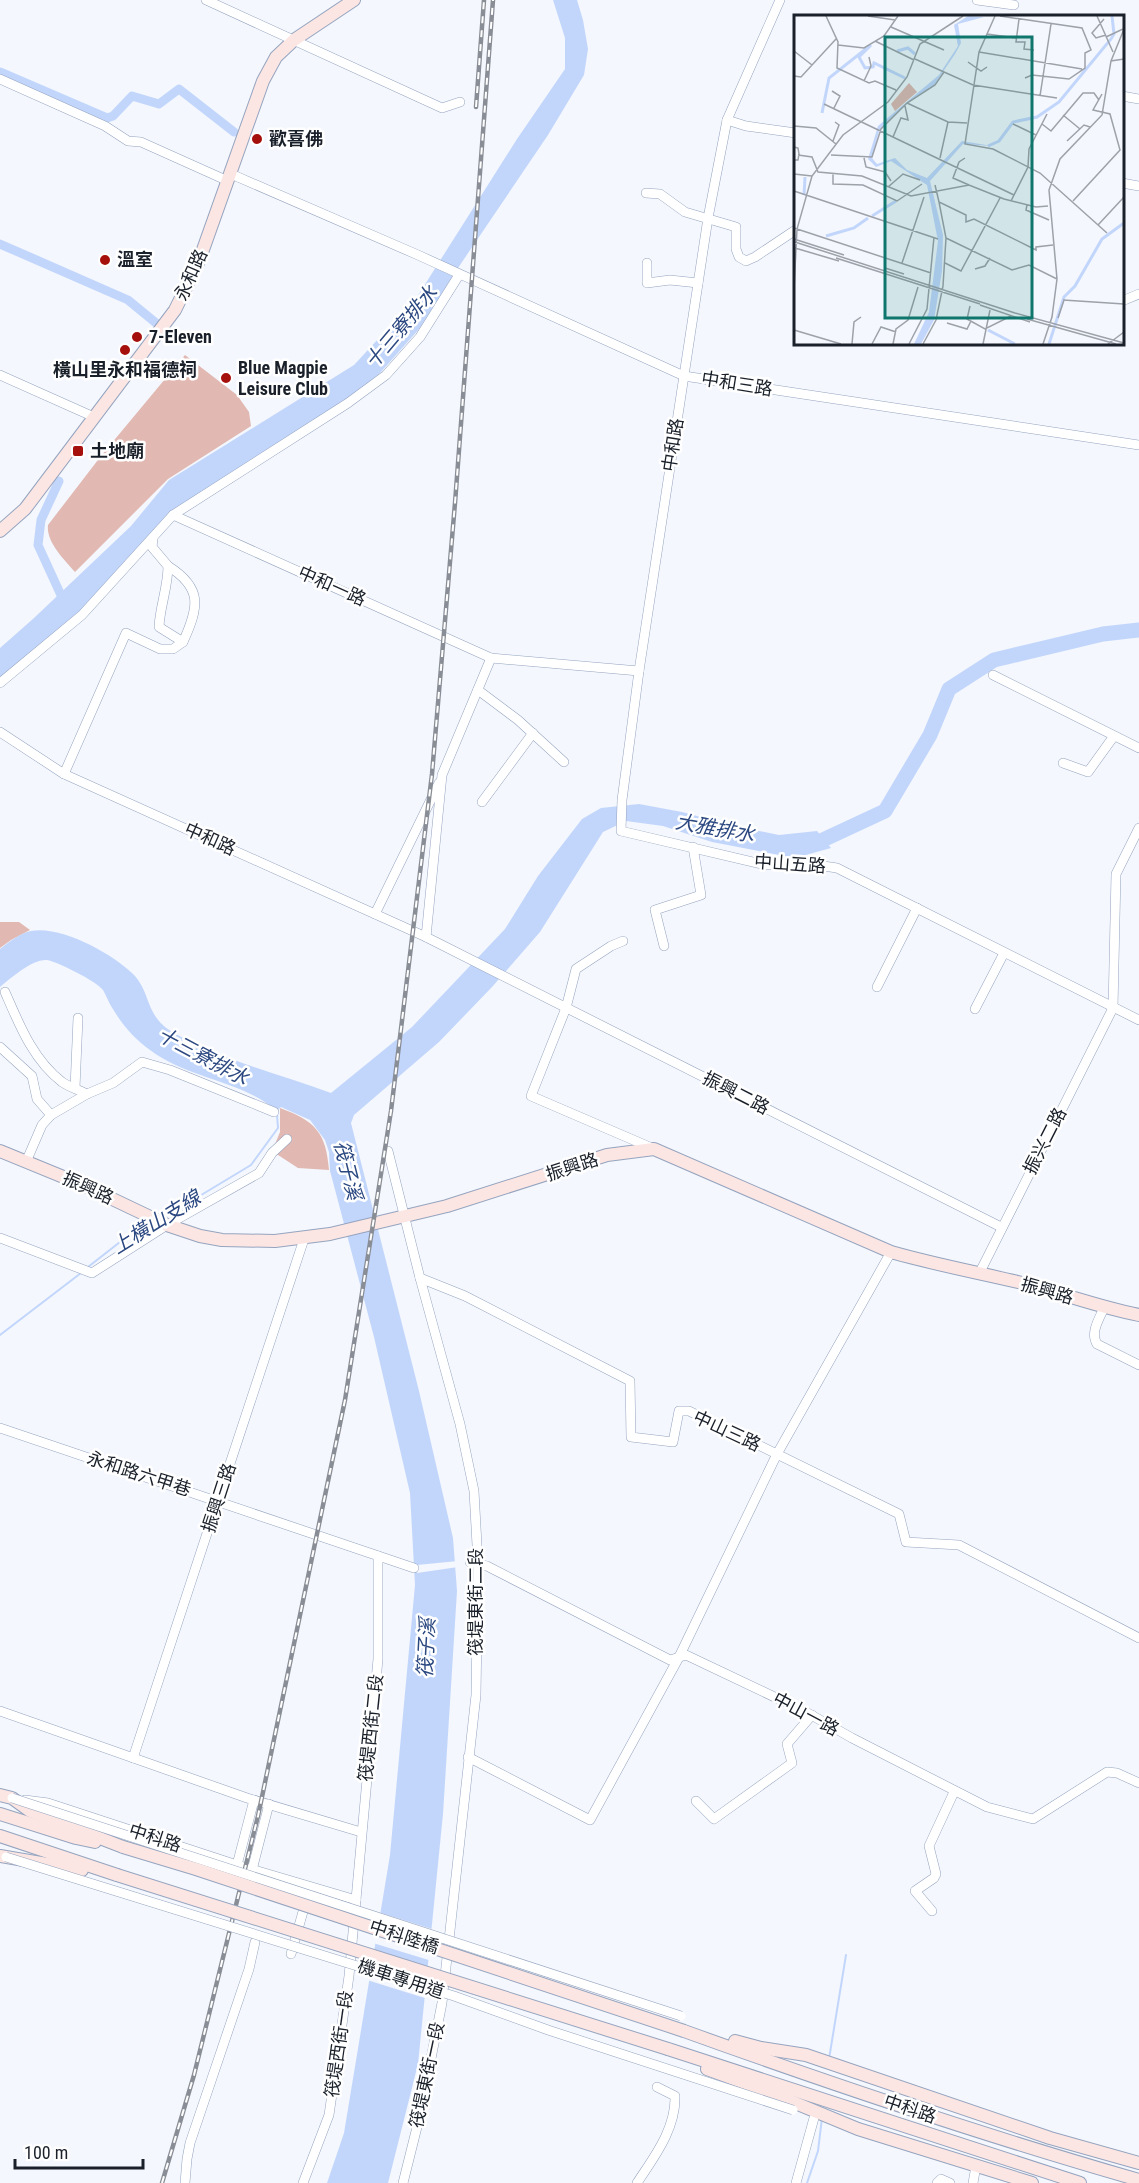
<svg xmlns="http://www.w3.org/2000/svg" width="1139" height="2183" font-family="'Roboto Condensed','Noto Sans TC',sans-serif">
  <rect width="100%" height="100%" fill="#f4f7fd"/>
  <!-- green -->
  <g fill="#e1b8b2">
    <path d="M185,355L237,395L249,412L251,426L168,479L75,572C64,559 46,542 48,525L101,456Z"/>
    <path d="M0,922H19L30,930L11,940L0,948Z"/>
    <path d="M280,1108C315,1121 326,1132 329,1170L298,1168L275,1153L273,1149L280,1132Z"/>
  </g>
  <!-- water -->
  <g fill="#c2d6fc">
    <path d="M553,0H577L583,20L588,49L584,75L548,135L460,265L420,328L380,373L347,401L171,513L81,613L0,679V648L34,618L131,526L169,480L354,365L417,297L517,139L565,69V38Z"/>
    <path d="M639,804L682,812L731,825L779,835L817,831L831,848L795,858L712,842L663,826L626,821L603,832L540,932L492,987L439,1042L354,1115L351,1123L419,1391L453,1538L457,1591L443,1814L418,2064L388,2183H327L344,2133L390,1855L415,1585L410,1493L374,1337L338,1201L330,1171L329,1152L325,1140L310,1120L281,1107L277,1111C241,1080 188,1079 150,1050C134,1039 121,1023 111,1006C108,1001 106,995 103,990C96,981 58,962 47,960C32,959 11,978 0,987V949C9,942 20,933 31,931C61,925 113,954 133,974C152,993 144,1016 174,1033C222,1060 279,1074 331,1093L412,1027L505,929L538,876L582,819L601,808Z"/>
  </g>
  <!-- pier -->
  <g fill="#f4f7fd">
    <path d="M458,1561V1567L417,1573V1565Z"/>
    <path d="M378,1912L435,1930L432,1961L373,1943Z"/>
    <path d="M372,1949L431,1968L428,1999L367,1980Z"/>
  </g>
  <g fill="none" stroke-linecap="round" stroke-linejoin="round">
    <!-- stream -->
    <g stroke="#c2d6fc" stroke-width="2">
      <path d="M163,1218L251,1165L278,1128L277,1115"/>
      <path d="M88,1267L120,1242L152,1224"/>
      <path d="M0,1335L81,1273"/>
      <path d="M829,2059L846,1955"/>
      <path d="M807,2183L818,2151L822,2118"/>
    </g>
    <!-- canal -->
    <g stroke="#c2d6fc" stroke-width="9">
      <path d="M0,72L107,118L113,116L132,96L159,104L179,89L234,132"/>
      <path d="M0,244L128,300L156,323"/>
      <path d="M59,481L41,520L38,545L65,604"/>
    </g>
    <!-- river -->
    <path stroke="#c2d6fc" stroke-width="15" d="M807,844L812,845L885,811L930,735L949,689L994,660L1103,634L1139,630"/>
    <defs>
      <g id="street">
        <path d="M206,0L442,108L460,102"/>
        <path d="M780,0L727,120L708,218L639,671L622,800L621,831L766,865L810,864L837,868L1139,1020"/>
        <path d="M977,0L1014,5"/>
        <path d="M0,79L105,126L128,141L141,142L228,181"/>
        <path d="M1122,96L1139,99"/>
        <path d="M727,120L746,126L796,133"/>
        <path d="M231,174L418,255L684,376L1139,445"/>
        <path d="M1122,183L1139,186"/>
        <path d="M646,193L660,194L685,212L736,227V249L739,257L746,261L755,257L794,231"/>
        <path d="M647,263V283L670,280L698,283"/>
        <path d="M1122,301L1139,294"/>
        <path d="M0,375L94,417"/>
        <path d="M173,515L491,658L639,671"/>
        <path d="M168,566C203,588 199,607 183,642"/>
        <path d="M993,675L1139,748"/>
        <path d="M0,683L82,615L173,515L348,403L386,375L420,337L459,275"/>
        <path d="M478,690L518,720L564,762"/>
        <path d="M0,732L64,774L426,937L1001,1227"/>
        <path d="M1063,763L1088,772L1114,736"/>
        <path d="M64,774L126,633L160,649H173L183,642L159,627C160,606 168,587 168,566L152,547L153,539"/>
        <path d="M482,802L533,733"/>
        <path d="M375,914L439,783"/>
        <path d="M426,937L442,775L491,658"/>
        <path d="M623,941L611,946L576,969L566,1008L531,1096L652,1148"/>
        <path d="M664,946L655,910L701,895L693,847"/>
        <path d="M877,987L917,908"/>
        <path d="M5,992C19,1024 33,1060 62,1082C69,1087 79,1090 87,1094"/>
        <path d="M975,1009L1004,953"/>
        <path d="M0,1047L32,1076L37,1099L51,1115"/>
        <path d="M75,1088L78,1018"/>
        <path d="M388,1151L420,1278L465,1296L630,1381L631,1437L673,1442L679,1411H689L899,1514L906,1542L959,1545L1139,1638"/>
        <path d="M26,1162L42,1125L51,1115L87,1094L113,1083L142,1062L170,1070L274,1112"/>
        <path d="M0,1238L92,1273L167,1225L259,1173L272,1153L287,1139"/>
        <path d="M979,1274L1113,1008L1116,874L1139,828"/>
        <path d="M1104,1308C1099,1319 1090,1333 1097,1344L1139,1365"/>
        <path d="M0,1428L414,1568"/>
        <path d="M470,1562L487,1566L670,1660L686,1655L806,1712L852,1738L987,1807L1033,1819L1107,1772L1117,1773L1139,1783"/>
        <path d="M0,1711L247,1798L361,1832"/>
        <path d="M468,1757L590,1820L678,1659L777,1454L891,1252"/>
        <path d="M133,1758L304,1239"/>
        <path d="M25,1800L48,1803L237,1865L356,1900"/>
        <path d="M696,1801L714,1819L792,1763L787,1744L812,1715"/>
        <path d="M237,1865L254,1800"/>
        <path d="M252,1870L269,1804"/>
        <path d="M932,1911L915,1891L934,1878L936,1874L929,1846L954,1792"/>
        <path d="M291,1954L306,1901"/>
        <path d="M185,2183L187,2159L190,2143L249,1969L255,1942"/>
        <path d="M303,2183L329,2115L349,1976L378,1659V1556"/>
        <path d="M403,2183L419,2119L442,2003L476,1695L478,1563L474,1491L460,1424L420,1278"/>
        <path d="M637,2183C654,2157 676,2129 675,2096L657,2087"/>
        <path d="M796,2183L814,2118"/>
        <path d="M937,2183L941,2179L950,2183"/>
        <path d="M973,2183L976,2166"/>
      </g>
      <g id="secondary">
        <path d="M0,531L25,509L175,310L199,261L263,81L276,57L294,40L354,0"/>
        <path d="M0,1151L83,1185L167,1225L200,1236L222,1240L275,1241L330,1234L447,1206L607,1155L654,1149L891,1252C933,1264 975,1272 1018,1282C1059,1292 1098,1307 1139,1315"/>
        <path d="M0,1795L12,1798L30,1811L123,1847"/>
        <path d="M0,1814L76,1838L95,1842"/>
        <path d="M0,1836L117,1875"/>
        <path d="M0,1856L82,1870"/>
        <path d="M684,2031C834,2085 985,2136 1139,2180"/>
        <path d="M735,2041L761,2048L806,2055L1050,2138L1139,2163"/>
        <path d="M668,2049L1080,2183"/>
        <path d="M707,2069L759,2088L858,2129L1032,2183"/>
      </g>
    </defs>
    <!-- street casing -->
    <use href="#street" stroke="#95a4bf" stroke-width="10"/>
    <!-- secondary casing -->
    <use href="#secondary" stroke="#95a4bf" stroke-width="14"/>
    <!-- street -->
    <use href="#street" stroke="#fff" stroke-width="9"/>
    <!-- secondary -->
    <use href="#secondary" stroke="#fce6e3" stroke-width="12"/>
    <defs>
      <g id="rail">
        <path d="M476,107L484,0"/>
        <path d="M162,2183L194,2075L258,1816L345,1400L391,1111L432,774L455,503L493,0"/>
      </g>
    </defs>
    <!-- rail casing -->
    <use href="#rail" stroke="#898d95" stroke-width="4.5"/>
    <!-- rail -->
    <use href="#rail" stroke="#fff" stroke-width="2" stroke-dasharray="7" stroke-linecap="butt"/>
    <defs>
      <g id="street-bridge">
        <path d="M12,1798L681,2016"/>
        <path d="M6,1857L454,1996L548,2030L793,2110"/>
      </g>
      <g id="secondary-bridge">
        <path d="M123,1847L196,1869L684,2031"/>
        <path d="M117,1875L668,2049"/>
      </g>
    </defs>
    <!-- street-bridge casing -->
    <use href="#street-bridge" stroke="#95a4bf" stroke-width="10" stroke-linecap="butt"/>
    <!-- secondary-bridge casing -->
    <use href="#secondary-bridge" stroke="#95a4bf" stroke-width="14" stroke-linecap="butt"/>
    <!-- street-bridge -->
    <use href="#street-bridge" stroke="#fff" stroke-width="9"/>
    <!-- secondary-bridge -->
    <use href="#secondary-bridge" stroke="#fce6e3" stroke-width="12"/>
  </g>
  <!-- markers -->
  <g fill="#a5100d" stroke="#fff" stroke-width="2">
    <circle cx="257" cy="139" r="6"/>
    <circle cx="105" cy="260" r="6"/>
    <circle cx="137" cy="337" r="6"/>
    <circle cx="125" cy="350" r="6"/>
    <circle cx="226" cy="378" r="6"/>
    <rect x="72" y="445" width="12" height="12" rx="3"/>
  </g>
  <g text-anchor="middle" stroke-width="5" stroke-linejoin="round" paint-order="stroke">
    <!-- poi labels -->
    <g font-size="18" font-weight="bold" fill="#1a202a" stroke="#fff" text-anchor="start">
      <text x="269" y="145">歡喜佛</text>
      <text x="117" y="266">溫室</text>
      <text x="149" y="343">7-Eleven</text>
      <text x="238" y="374">Blue Magpie<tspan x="238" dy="21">Leisure Club</tspan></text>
      <text x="125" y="376" text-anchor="middle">橫山里永和福德祠</text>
      <text x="90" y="457">土地廟</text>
    </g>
    <!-- street labels -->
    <g font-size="18" fill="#1a202a" stroke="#fff">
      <text transform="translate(191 275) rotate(-66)" y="6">永和路</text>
      <text transform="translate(737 384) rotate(9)" y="6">中和三路</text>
      <text transform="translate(673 445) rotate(-81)" y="6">中和路</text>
      <text transform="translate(332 586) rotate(24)" y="6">中和一路</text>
      <text transform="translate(210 839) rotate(24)" y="6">中和路</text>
      <text transform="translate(790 864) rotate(4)" y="6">中山五路</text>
      <text transform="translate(736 1093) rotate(27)" y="6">振興二路</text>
      <text transform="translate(1045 1141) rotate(-63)" y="6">振兴二路</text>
      <text transform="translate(572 1167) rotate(-18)" y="6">振興路</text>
      <text transform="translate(88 1188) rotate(24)" y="6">振興路</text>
      <text transform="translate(1047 1291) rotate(16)" y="6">振興路</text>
      <text transform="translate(727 1431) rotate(25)" y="6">中山三路</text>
      <text transform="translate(139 1474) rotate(18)" y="6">永和路六甲巷</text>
      <text transform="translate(219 1498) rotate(-72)" y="6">振興三路</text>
      <text transform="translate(476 1602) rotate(-90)" y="6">筏堤東街二段</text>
      <text transform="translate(806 1714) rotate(28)" y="6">中山一路</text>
      <text transform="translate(371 1728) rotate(-84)" y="6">筏堤西街二段</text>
      <text transform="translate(155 1838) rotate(18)" y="6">中科路</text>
      <text transform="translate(404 1937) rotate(18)" y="6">中科陸橋</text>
      <text transform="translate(401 1979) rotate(18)" y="6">機車專用道</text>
      <text transform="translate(339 2044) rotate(-82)" y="6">筏堤西街一段</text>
      <text transform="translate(427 2075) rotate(-78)" y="6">筏堤東街一段</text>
      <text transform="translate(910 2109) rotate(19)" y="6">中科路</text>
    </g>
    <!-- water labels -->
    <g font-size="20" font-style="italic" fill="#2b4881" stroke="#fff">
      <text transform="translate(401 327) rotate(-50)" y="7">十三寮排水</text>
      <text transform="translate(715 828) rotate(10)" y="7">大雅排水</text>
      <text transform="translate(203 1056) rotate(28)" y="7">十三寮排水</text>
      <text transform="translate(348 1170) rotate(76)" y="7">筏子溪</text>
      <text transform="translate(156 1222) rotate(-32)" y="7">上橫山支線</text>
      <text transform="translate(426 1648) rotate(-87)" y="7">筏子溪</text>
    </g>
  </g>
  <!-- overview -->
  <g transform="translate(794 15)">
    <rect width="330" height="330" fill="#f4f7fd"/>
    <path d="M115,68L123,77L101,96L97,89Z" fill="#e1b8b2"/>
    <path d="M174,1L190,2L164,9L167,28L161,39L140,70L113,88L85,116L78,143L83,149L101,143L113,155L133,163L168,126L198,131L169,129L136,166L149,220L148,256L140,305L127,329H120L135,297L144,226L133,170L97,146L82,152L74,144L84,111L145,60L164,31L160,10Z" fill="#c2d6fc"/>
    <path fill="none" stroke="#c2d6fc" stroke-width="3" d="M77,30L65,42L71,53L79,52L80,48L111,63M103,36L114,33L121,39M28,98L35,63L73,33M194,131L205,126L219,107L243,102L265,87L317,24L320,19L318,1M10,180L11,162M78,201L102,186M32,221L60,213L74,203M194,315L221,329M255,329L270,282L281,271L308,224L330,208"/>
    <path fill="none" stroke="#9da1a9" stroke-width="1.5" d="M32,1L44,27L43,53L75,68L81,66L102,75M74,1L101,5M201,1L185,37L171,129L199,134L246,158L313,218M206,1L288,13L297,35L291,38V53L275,64L238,60L231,63M303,1L319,37M225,4L222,27H231L230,34L240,35M310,4L298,18L302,23L312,20M97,12L150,35M193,19L222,23M312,22L329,14M81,26L120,45M44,30L70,33L90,21L104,1M0,36L18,50M185,37L288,54M121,44L179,70L263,83M317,46L330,14M174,47L187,56L193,52M0,61L7,62L42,24M70,66L77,51L75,42M38,76L46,81L40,93M246,81L257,9M113,88L154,107L173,108M30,89L220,180M269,100L286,114M219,109L242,120M248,109L257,116L289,78H300L305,85M0,111L22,113L42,129M99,122L107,103L114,105L111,91M39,126L45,110L41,107M273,126L290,110L296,112M0,132L4,133L5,139L4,145H0M4,140L18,142L24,157L68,161L117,181L175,170L210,184L242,192L254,191M37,140L78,142L87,114L113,88L141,70L150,57M70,143L72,152L91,157L97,166M146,143L154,107M171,143L165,147L159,163L175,170M39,158V169L69,170L103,186L128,169M0,159L18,161M141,170L145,187L172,200V207L180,204L242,235V232L259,230M94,172L109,159L126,165M0,176L144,224M217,186L234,152L235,134L253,99M279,186L326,135L316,99L299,95L308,79M233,190L232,195L255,205M304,210L330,182M0,213L137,258M152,223L218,255L235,250L263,264M0,224L50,240M1,227L221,298L330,328M1,233L45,246M42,243L186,289M108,248L130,182M151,248L167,256L206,183M91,253L110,259M181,254L191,251L196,243M0,274L3,214L18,161L49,120L94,87L113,62L126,29L169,1M269,285L330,289M186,290L236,307M176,291L173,304L191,314L217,301M264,303L270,285M233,304L322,329M153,308L173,314L177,306M0,315L47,329M58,329L60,307L67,302M78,329L87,312L102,317M99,329L102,314L114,305L124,272M115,329L133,294L140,222M129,329L142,305L149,271L152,223L145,187M189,329L196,295M249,329L258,302L263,264L255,175L266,144L308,100L317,46L330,44M314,329L330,317"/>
    <path fill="#0f766e" fill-opacity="0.15" stroke="#0f766e" stroke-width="3" d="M91,22H238V303H91Z"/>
    <rect width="330" height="330" fill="none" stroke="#1a202a" stroke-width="3"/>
  </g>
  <!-- scale -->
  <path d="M15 2159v9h128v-9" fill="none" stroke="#1a202a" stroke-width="3"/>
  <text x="24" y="2159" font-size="18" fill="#1a202a" stroke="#ffffff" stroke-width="4.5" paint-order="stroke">100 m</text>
</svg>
